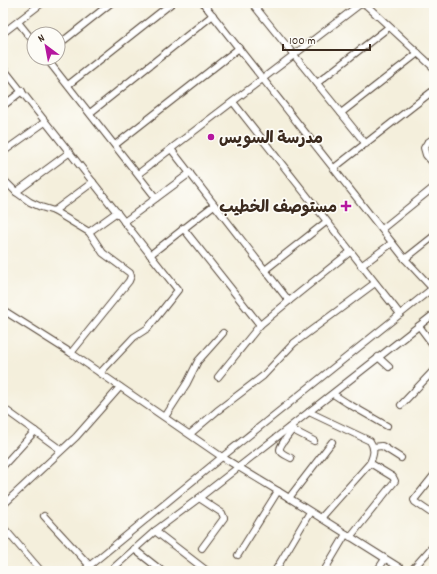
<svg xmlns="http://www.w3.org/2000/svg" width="437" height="574" font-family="Dekko,'Playpen Sans Arabic',sans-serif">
  <rect width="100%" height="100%" fill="#fdfcf7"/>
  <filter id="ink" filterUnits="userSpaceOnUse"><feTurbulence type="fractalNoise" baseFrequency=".025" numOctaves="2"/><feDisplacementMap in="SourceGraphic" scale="8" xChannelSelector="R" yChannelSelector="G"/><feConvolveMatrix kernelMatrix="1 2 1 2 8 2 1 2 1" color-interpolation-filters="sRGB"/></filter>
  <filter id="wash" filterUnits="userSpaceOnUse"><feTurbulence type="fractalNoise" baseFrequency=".012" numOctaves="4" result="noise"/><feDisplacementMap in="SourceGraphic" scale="16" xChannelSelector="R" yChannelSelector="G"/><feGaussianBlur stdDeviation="0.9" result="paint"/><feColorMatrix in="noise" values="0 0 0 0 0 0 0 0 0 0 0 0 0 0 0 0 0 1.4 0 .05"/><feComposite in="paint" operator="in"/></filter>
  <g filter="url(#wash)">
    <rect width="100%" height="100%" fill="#f4efdc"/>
  </g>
  <g filter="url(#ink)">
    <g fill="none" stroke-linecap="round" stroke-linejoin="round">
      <defs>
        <g id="minor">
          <path d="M203,3L405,259L432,288"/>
          <path d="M252,3L366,144"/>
          <path d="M18,22L34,42"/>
          <path d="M3,33L42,3"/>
          <path d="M58,45L111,3"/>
          <path d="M46,58L156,198"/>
          <path d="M3,68L178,290L148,328L134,337L100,373"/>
          <path d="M317,83L389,27"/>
          <path d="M68,85L172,3"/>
          <path d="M233,102L400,314"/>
          <path d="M3,106L22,91"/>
          <path d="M90,113L213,15"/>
          <path d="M341,113L418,53"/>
          <path d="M434,138L427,143L424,148L426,155L434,164"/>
          <path d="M115,145L239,48"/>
          <path d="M171,149L289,301"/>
          <path d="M3,152L45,122"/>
          <path d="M334,168L434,90"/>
          <path d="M138,174L359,5L365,4L434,68"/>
          <path d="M3,179L16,192L30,202L41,207L54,211L89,232L103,253L130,273L131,276L129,281L71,353"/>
          <path d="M16,192L70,152"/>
          <path d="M54,211L93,182"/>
          <path d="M124,222L190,173"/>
          <path d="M183,228L260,325"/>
          <path d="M382,229L434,187"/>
          <path d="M89,232L117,212"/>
          <path d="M150,255L214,205"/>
          <path d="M405,259L434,236"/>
          <path d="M361,266L392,243"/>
          <path d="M265,270L326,222"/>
          <path d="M3,310L71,353L222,457L278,491L405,571"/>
          <path d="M419,326L434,346"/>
          <path d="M378,357L389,367"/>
          <path d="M218,377L260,325L289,301L350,252"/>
          <path d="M333,394L347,403L387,426"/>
          <path d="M401,405L434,370"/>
          <path d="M3,408L61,450"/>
          <path d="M309,412L370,441C375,449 374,454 370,463L321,518"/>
          <path d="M165,417L187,383L198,361L223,333"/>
          <path d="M289,428L314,441"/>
          <path d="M190,434L217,411L263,376L294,343L375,283"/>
          <path d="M373,447L382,446L401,458"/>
          <path d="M291,458C288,456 281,454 280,450C279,446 290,433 293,429"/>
          <path d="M3,466L35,431"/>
          <path d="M434,475L414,500L415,502L434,515"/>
          <path d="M199,498L222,513L224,518L202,548"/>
          <path d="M289,498L332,442"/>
          <path d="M3,505L76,437L120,387"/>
          <path d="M44,516L90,566"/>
          <path d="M3,527L41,571"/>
          <path d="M155,531L207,571"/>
          <path d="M350,537L395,481L393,477L370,463"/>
          <path d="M134,549L162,571"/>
          <path d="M238,555L278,491"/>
          <path d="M83,571L222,457L434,287"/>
          <path d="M110,571L155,531L199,498L434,314"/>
          <path d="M275,571L310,512"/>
          <path d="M324,571L346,534"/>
          <path d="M377,571L385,559"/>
          <path d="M411,571L434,545"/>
        </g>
      </defs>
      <!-- minor casing -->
      <use href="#minor" stroke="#57483a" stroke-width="8"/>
      <!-- minor -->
      <use href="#minor" stroke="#fff" stroke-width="6"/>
    </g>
  </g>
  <!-- markers -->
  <g fill="#b5179e" stroke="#fdfcf7" stroke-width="1.5">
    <circle cx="211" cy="137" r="4"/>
    <path d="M344 200h4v4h4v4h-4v4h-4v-4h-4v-4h4z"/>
  </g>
  <g text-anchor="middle" stroke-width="3.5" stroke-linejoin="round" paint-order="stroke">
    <!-- poi labels -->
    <g font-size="16" font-weight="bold" fill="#3b2a1e" stroke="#fdfcf7" text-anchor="start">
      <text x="219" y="143">مدرسة السويس</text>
      <text x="337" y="212" text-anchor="end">مستوصف الخطيب</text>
    </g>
  </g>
  <!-- margin -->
  <rect width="437" height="574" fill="none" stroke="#fdfcf7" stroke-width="16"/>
  <!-- north arrow -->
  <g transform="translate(46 46) rotate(328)"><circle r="19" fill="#fdfcf7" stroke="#afa8a0"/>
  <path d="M0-3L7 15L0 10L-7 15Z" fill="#b5179e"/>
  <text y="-6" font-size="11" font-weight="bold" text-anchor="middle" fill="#3b2a1e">N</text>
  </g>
  <!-- scale -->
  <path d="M283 44v6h87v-6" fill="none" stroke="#3b2a1e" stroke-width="2"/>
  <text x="289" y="44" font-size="12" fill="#3b2a1e" stroke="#fdfcf7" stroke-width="3" paint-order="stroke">100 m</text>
</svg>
